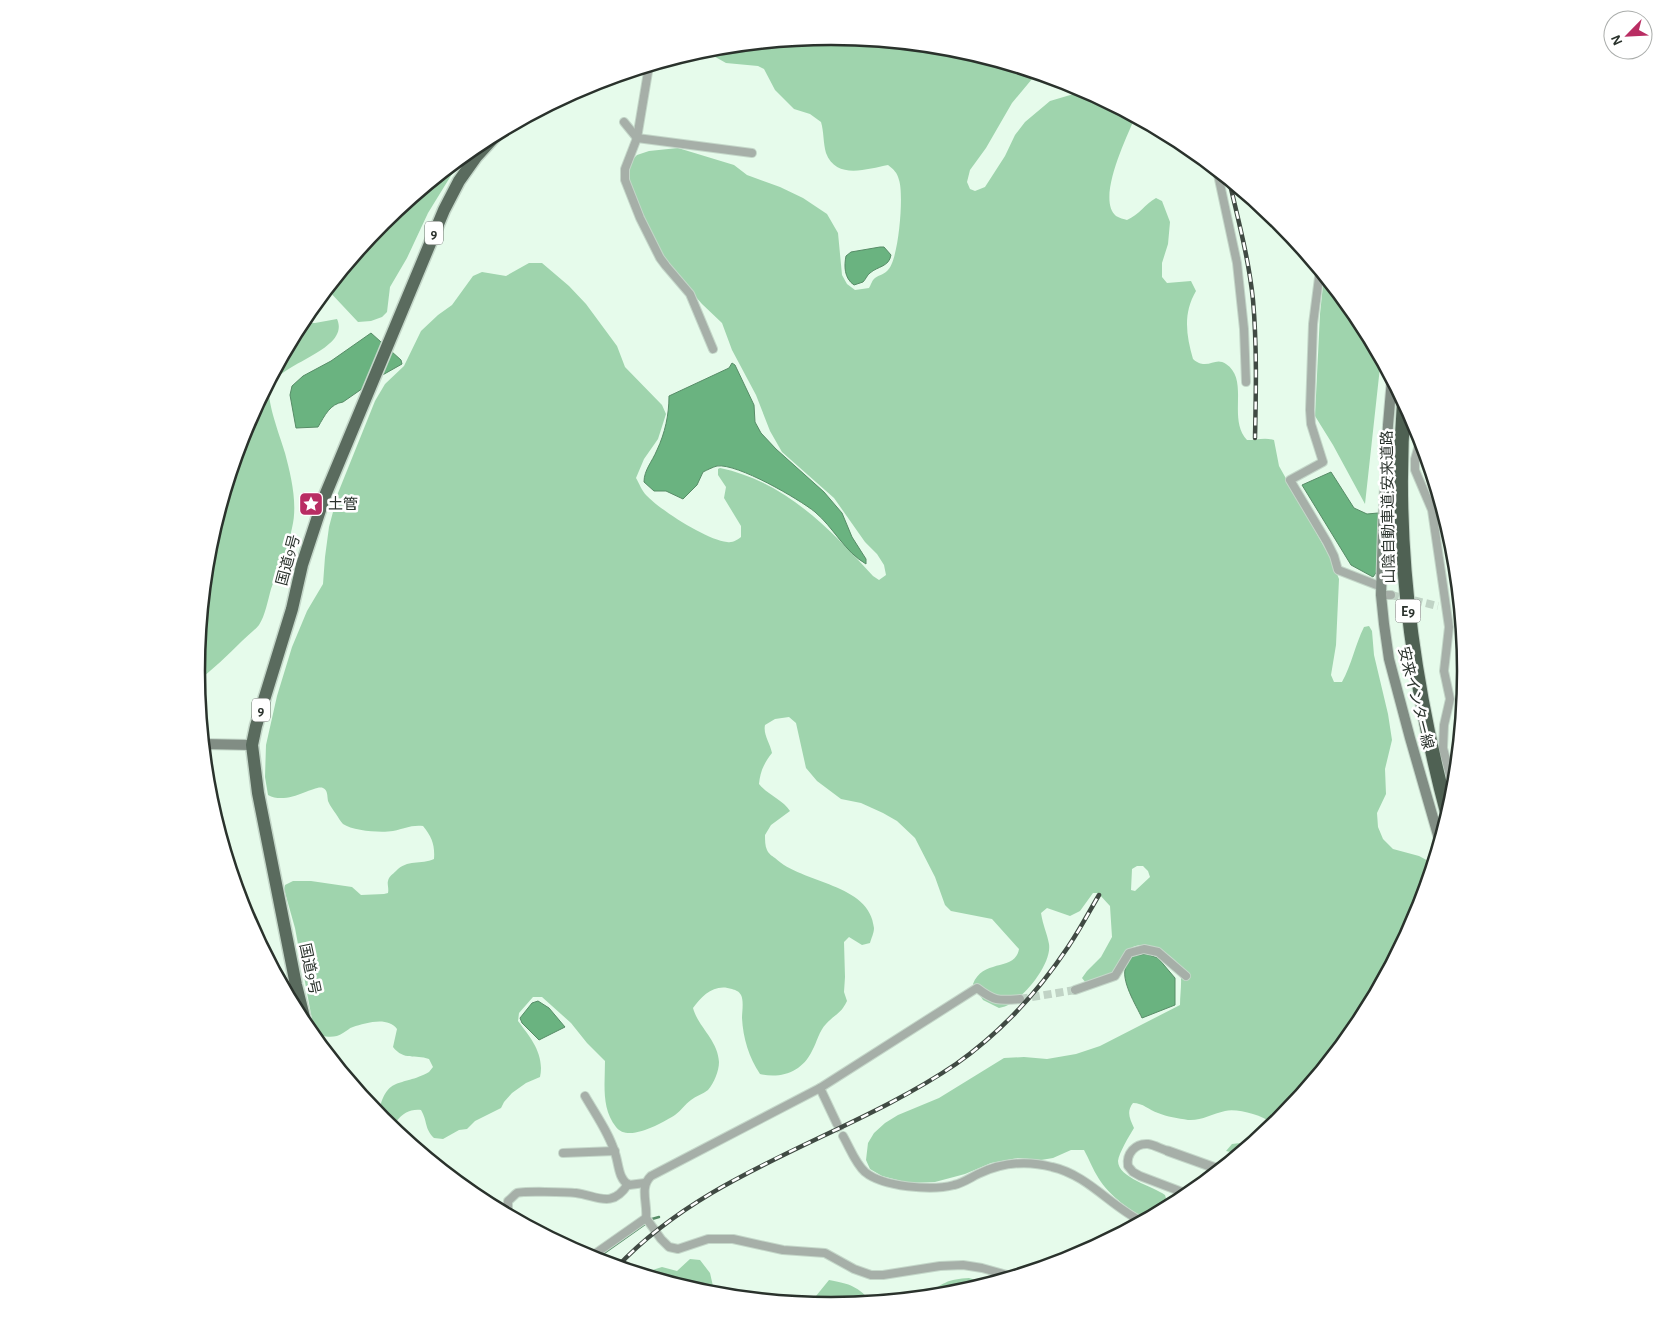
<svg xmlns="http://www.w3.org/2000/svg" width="1663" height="1343" font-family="'Alegreya Sans','Noto Sans JP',sans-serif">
  <rect width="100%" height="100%" fill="#e6fbeb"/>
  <!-- green -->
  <g fill="#9fd4ad" fill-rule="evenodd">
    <path d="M832,36L956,49L1037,73L1012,103L986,148L970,170L967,182L970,189L975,191L985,187L1005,156L1015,135L1025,122L1050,101L1077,93L1082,88L1135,117C1127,137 1096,199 1116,216C1119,218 1124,219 1127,220C1139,215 1145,204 1156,198L1162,201L1170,222L1168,244L1162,263V277L1167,283L1191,281L1196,291C1183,313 1186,335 1193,359C1195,361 1200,364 1203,364C1212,365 1217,358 1226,364C1250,380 1227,419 1247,440C1256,440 1265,437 1274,440L1279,466L1332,561L1339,579L1336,645L1331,675L1334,682H1342C1352,664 1355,645 1364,627L1369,626L1372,631L1374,655L1388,714L1392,740L1385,769L1386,794L1377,813L1378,827L1383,839L1393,849L1419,856L1434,864L1418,915L1360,1025L1280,1121L1275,1126C1266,1116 1238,1108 1225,1111C1212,1114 1201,1121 1188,1120C1178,1118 1167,1117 1158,1113C1149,1110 1143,1103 1133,1103C1126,1112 1130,1119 1134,1128C1129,1136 1119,1153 1118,1161C1118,1178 1153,1186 1165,1195L1167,1202L1165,1209L1148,1219C1132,1213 1108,1194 1099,1179C1093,1170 1089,1159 1084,1150H1071L1053,1158L1041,1160L1018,1158L991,1163L965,1174L935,1182L909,1183L882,1176L870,1169L866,1160L868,1143L874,1133L885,1123L898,1115L939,1098L1004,1058L1024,1057L1047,1059L1076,1054L1100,1046L1180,1005C1180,992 1183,978 1179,966C1174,954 1145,940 1133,947C1123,952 1121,963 1114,970C1107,978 1095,980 1086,983L1082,978L1087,971L1101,957L1112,937L1110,906L1098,893H1093L1080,911L1070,916L1047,908L1041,913C1043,926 1047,933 1049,944C1052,963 1026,995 1010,1004C1007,1006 1003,1007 999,1008L983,1000L973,984C983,958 1015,972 1019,949L992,919L951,911L945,905L935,877L915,838L897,821L883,813L861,803L841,799L817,781L806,768L796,723L789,717L775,719L765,725C763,735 770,743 772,753C764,763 760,772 759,784C768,795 783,800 790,811L771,825L765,835C765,840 765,846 767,850C768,853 772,856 775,858C802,884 870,883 874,928C874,933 871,939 870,943L862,945L849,937L844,942L845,977L844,992L847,1001C841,1014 835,1014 826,1024C819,1031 817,1042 812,1051C802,1072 781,1079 760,1074C749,1058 743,1038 742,1018C742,1012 744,1001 741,995C739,991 735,990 732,989C715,983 702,995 693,1008C698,1027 718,1040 719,1062C719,1071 714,1083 708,1090C703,1094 696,1096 691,1100C685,1104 681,1111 675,1115C662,1123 628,1143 616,1127C601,1108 605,1083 605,1061L587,1043L571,1023L542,997H533L519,1013L518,1021C530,1037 545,1054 540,1077L526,1083L512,1093L504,1102L501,1108L475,1121L467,1129L459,1130L443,1139L434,1138C424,1128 428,1122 421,1110C410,1109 403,1113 396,1122L397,1130L406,1138L416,1143L421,1152L378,1116C386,1074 400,1088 429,1072L433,1067L429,1059C415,1054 404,1061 393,1047L397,1029C388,1016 365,1023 353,1027C349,1028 347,1031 343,1033C334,1039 322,1038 314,1030L295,928L284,889L285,885L293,881H311L352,887L361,895L384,894L388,893C389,888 387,884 388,881C389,876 393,874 396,871C407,859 421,865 434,859C435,845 432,837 423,826C409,825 405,829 393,831C381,833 353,831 343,824C341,822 338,817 336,814C334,811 330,806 328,801C327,796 328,790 323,788C315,784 288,806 268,795L265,777L266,745L277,696L292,647L307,611L323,584L325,557L329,527L338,493L375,401L385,384L404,366L421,331L438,315L452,305L473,276L482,272L506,276L529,263H542L569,286L586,304L617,346L625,367L662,405L666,414L658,439L644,459L636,478C639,483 642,491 646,495C660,510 707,540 727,542C733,543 737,540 741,537V526L724,498L726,487L718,475V469L720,468C786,482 830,529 873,576L879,580L886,575L884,565L877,554L865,542L834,498L782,452L770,431L756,395L732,350L722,323L702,304L672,270L652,236L630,188L627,171L629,163L637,155L649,151L678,148L734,165L747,175L780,187L803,198L827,214L838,233L842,275L847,284L855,290L869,288C871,285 872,280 875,278C879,275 885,274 888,270C899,259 904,194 899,180C897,172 894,170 888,165C867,169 836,180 826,153C823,143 824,132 821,122L810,114L794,109L775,90L764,69L758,66L726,63L703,50ZM1137,866H1143L1148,871L1150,877L1135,891L1131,890L1132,869Z"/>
    <path d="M463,156L428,213L407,258L390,287L387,312L382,317L371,321L358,322L327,289L383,222Z"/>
    <path d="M1324,276L1360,319L1381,358L1365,504L1333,445L1315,416L1320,314Z"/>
    <path d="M337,319C351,350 279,363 270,387C265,398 281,439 285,453C291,476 298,504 292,528C288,549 278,569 271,589C268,600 265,616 259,625C254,631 247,636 242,641C228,655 213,669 197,682L196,671L209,547L245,428L301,323H315Z"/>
    <path d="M274,970L285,974L293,1004Z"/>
    <path d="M1248,1142H1255L1239,1154L1226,1151L1232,1144Z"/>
    <path d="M690,1259L700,1260L710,1273L715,1295L707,1294L640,1274L662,1267L677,1271Z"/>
    <path d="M969,1278L989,1284L955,1295L927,1297C940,1283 949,1279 969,1278Z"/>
    <path d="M829,1280C851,1284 857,1286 873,1303L831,1307L803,1304L816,1296Z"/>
  </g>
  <!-- water -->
  <g fill="#6ab380" stroke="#578c67">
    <path d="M880,247H884L891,255C889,267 878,266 870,273C867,275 866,279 863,282L854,285C844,278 844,266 846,256L851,252Z"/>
    <path d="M371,333L401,360L402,364L379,377L343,402C330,404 325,415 318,427L296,428L290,395L292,386L303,376L331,361Z"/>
    <path d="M732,363L735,365L754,405L755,422L761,433L776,449L824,492L842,513L852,537L866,559V564C845,552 833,527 815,512C799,499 737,463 717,466C713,467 707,470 703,472L697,485L683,499L666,491H654L644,482C644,470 652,462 657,450C665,433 669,415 669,396L729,368Z"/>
    <path d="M1331,472L1354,508L1367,514L1378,513V570L1373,577L1351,565L1302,485Z"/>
    <path d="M1146,954L1158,958L1175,978V1005L1142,1018C1136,1005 1120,980 1126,966C1127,963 1131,959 1133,956Z"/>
    <path d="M538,1001L549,1008L565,1027L539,1040L522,1023L520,1018L532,1003Z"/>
  </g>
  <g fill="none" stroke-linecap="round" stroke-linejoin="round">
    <!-- stream -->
    <path stroke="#578c67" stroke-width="2.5" d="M594,1260L652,1219L659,1217"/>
    <!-- minor-tunnel -->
    <g stroke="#c0d3c5" stroke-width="8" stroke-dasharray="8 4" stroke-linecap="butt">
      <path d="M1391,595L1438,606"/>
      <path d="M1020,999L1075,990"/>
      <path d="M837,1124L843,1136"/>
    </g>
    <defs>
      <g id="minor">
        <path d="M649,66L637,138L625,169V180L640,218L660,258L666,266L690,294L713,349"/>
        <path d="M624,122L637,138L752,153"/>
        <path d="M1217,170L1237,263L1244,329L1246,382"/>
        <path d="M1320,270L1313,324L1310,410L1311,424L1323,462L1290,480L1327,542L1334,556L1338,570L1382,587"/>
        <path d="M1421,438L1415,459V470L1432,510L1449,627L1444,671L1450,699L1444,725L1443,748L1455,795"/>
        <path d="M1381,595H1391"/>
        <path d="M1075,990L1115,976L1129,953L1144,949L1158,952L1186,976"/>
        <path d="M820,1088L837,1124"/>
        <path d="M585,1096C596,1115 609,1133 615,1153C619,1164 618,1179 629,1185L645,1183"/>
        <path d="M843,1136C850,1148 855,1163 865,1172C883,1187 932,1191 954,1185C963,1183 970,1178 978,1174C1003,1162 1026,1160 1052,1167C1088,1175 1111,1207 1143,1222"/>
        <path d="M1168,1151C1161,1149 1155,1145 1148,1144C1135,1143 1126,1154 1128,1166L1133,1172L1140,1176L1190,1195"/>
        <path d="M563,1153L615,1151"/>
        <path d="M508,1215V1201C511,1199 514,1195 517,1193C521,1191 568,1192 576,1193C598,1196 612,1209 628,1184"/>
        <path d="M589,1258L646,1218"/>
        <path d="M1014,1277L982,1268L963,1265L940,1266L883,1275H871L854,1269L825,1253L783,1250L733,1239H708L678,1249L669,1247L661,1239L646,1218C648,1204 639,1187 651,1176L820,1088L977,988C994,1001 998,1001 1020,999"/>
      </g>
      <path id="tertiary" d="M1168,1151L1221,1170"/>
      <g id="secondary">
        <path d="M1392,379L1388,425L1383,528L1381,595L1384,624L1389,659L1410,738L1440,842"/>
        <path d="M203,744L252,745"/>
      </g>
      <path id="trunk" d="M307,1029L296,985L258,793L252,745L256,726L292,609L302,565L324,498L444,210L459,181L476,157L499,132"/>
      <path id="motorway" d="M1404,402C1393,542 1412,681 1448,816"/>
    </defs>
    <!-- minor casing -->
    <use href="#minor" stroke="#c4d7c9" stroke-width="10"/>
    <!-- tertiary casing -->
    <use href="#tertiary" stroke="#c4d7c9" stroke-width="11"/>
    <!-- secondary casing -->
    <use href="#secondary" stroke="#c4d7c9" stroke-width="12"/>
    <!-- trunk casing -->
    <use href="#trunk" stroke="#c4d7c9" stroke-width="15"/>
    <!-- motorway casing -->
    <use href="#motorway" stroke="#c4d7c9" stroke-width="16"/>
    <!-- minor -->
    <use href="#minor" stroke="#a6afa8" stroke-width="8"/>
    <!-- tertiary -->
    <use href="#tertiary" stroke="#a6afa8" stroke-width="9"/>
    <!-- secondary -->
    <use href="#secondary" stroke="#818d84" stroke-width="10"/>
    <!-- trunk -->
    <use href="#trunk" stroke="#5a6b5e" stroke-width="12"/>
    <!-- motorway -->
    <use href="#motorway" stroke="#4f6153" stroke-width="14"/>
    <defs>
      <g id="rail">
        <path d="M1229,180C1238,219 1249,260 1253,300C1257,346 1256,392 1255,438"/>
        <path d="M617,1267C709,1169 847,1138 956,1064C1000,1033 1038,992 1068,947C1079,931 1089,912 1099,895"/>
      </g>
    </defs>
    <!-- rail casing -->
    <use href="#rail" stroke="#404a43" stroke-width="4.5"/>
    <!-- rail -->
    <use href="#rail" stroke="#fff" stroke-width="2.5" stroke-dasharray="8" stroke-linecap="butt"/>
  </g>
  <!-- icons -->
  <defs>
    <symbol id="sight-square" viewBox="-11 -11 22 22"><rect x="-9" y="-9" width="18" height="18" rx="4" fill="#b92d63" stroke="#fff"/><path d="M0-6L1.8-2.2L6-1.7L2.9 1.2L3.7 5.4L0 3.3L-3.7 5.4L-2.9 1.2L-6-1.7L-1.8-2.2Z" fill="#fff"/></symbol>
  </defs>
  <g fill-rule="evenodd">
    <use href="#sight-square" x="297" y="490" width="28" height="28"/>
  </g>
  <g text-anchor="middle" stroke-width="5" stroke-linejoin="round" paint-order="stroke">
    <!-- shield labels -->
    <g fill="#fff" stroke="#6a706b" stroke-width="1">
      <rect x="425" y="221.5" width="18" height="23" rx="4"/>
      <rect x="1395.5" y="599.5" width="25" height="23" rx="4"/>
      <rect x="252" y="698.5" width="18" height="23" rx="4"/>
    </g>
    <g font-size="14" font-weight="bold" fill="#2a322c">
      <text x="434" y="238">9</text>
      <text x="1408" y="616">E9</text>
      <text x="261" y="715">9</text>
    </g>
    <!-- poi labels -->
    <g font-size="15" fill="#2a322c" stroke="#fff" text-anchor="start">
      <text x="328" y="509">土管</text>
    </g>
    <!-- street labels -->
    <g font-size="15" fill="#2a322c" stroke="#fff">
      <text transform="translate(1388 507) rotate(-91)" y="5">山陰自動車道;安来道路</text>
      <text transform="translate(288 560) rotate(-75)" y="5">国道9号</text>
      <text transform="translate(1416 698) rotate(76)" y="5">安来インター線</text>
      <text transform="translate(310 969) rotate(78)" y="5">国道9号</text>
    </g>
  </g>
  <!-- crop -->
  <path d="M0 0H1663V1343H0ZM205 671a626 626 0 1 1 1252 0a626 626 0 1 1-1252 0Z" fill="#fff" fill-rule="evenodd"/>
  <path fill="none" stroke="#2a322c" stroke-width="2.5" d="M205 671a626 626 0 1 1 1252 0a626 626 0 1 1-1252 0Z"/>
  <!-- north arrow -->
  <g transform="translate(1628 35) rotate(246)"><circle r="24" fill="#ffffff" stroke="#aaadab"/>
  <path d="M0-4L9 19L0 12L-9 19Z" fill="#b92d63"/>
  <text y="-8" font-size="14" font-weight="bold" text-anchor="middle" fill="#2a322c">N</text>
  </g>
</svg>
